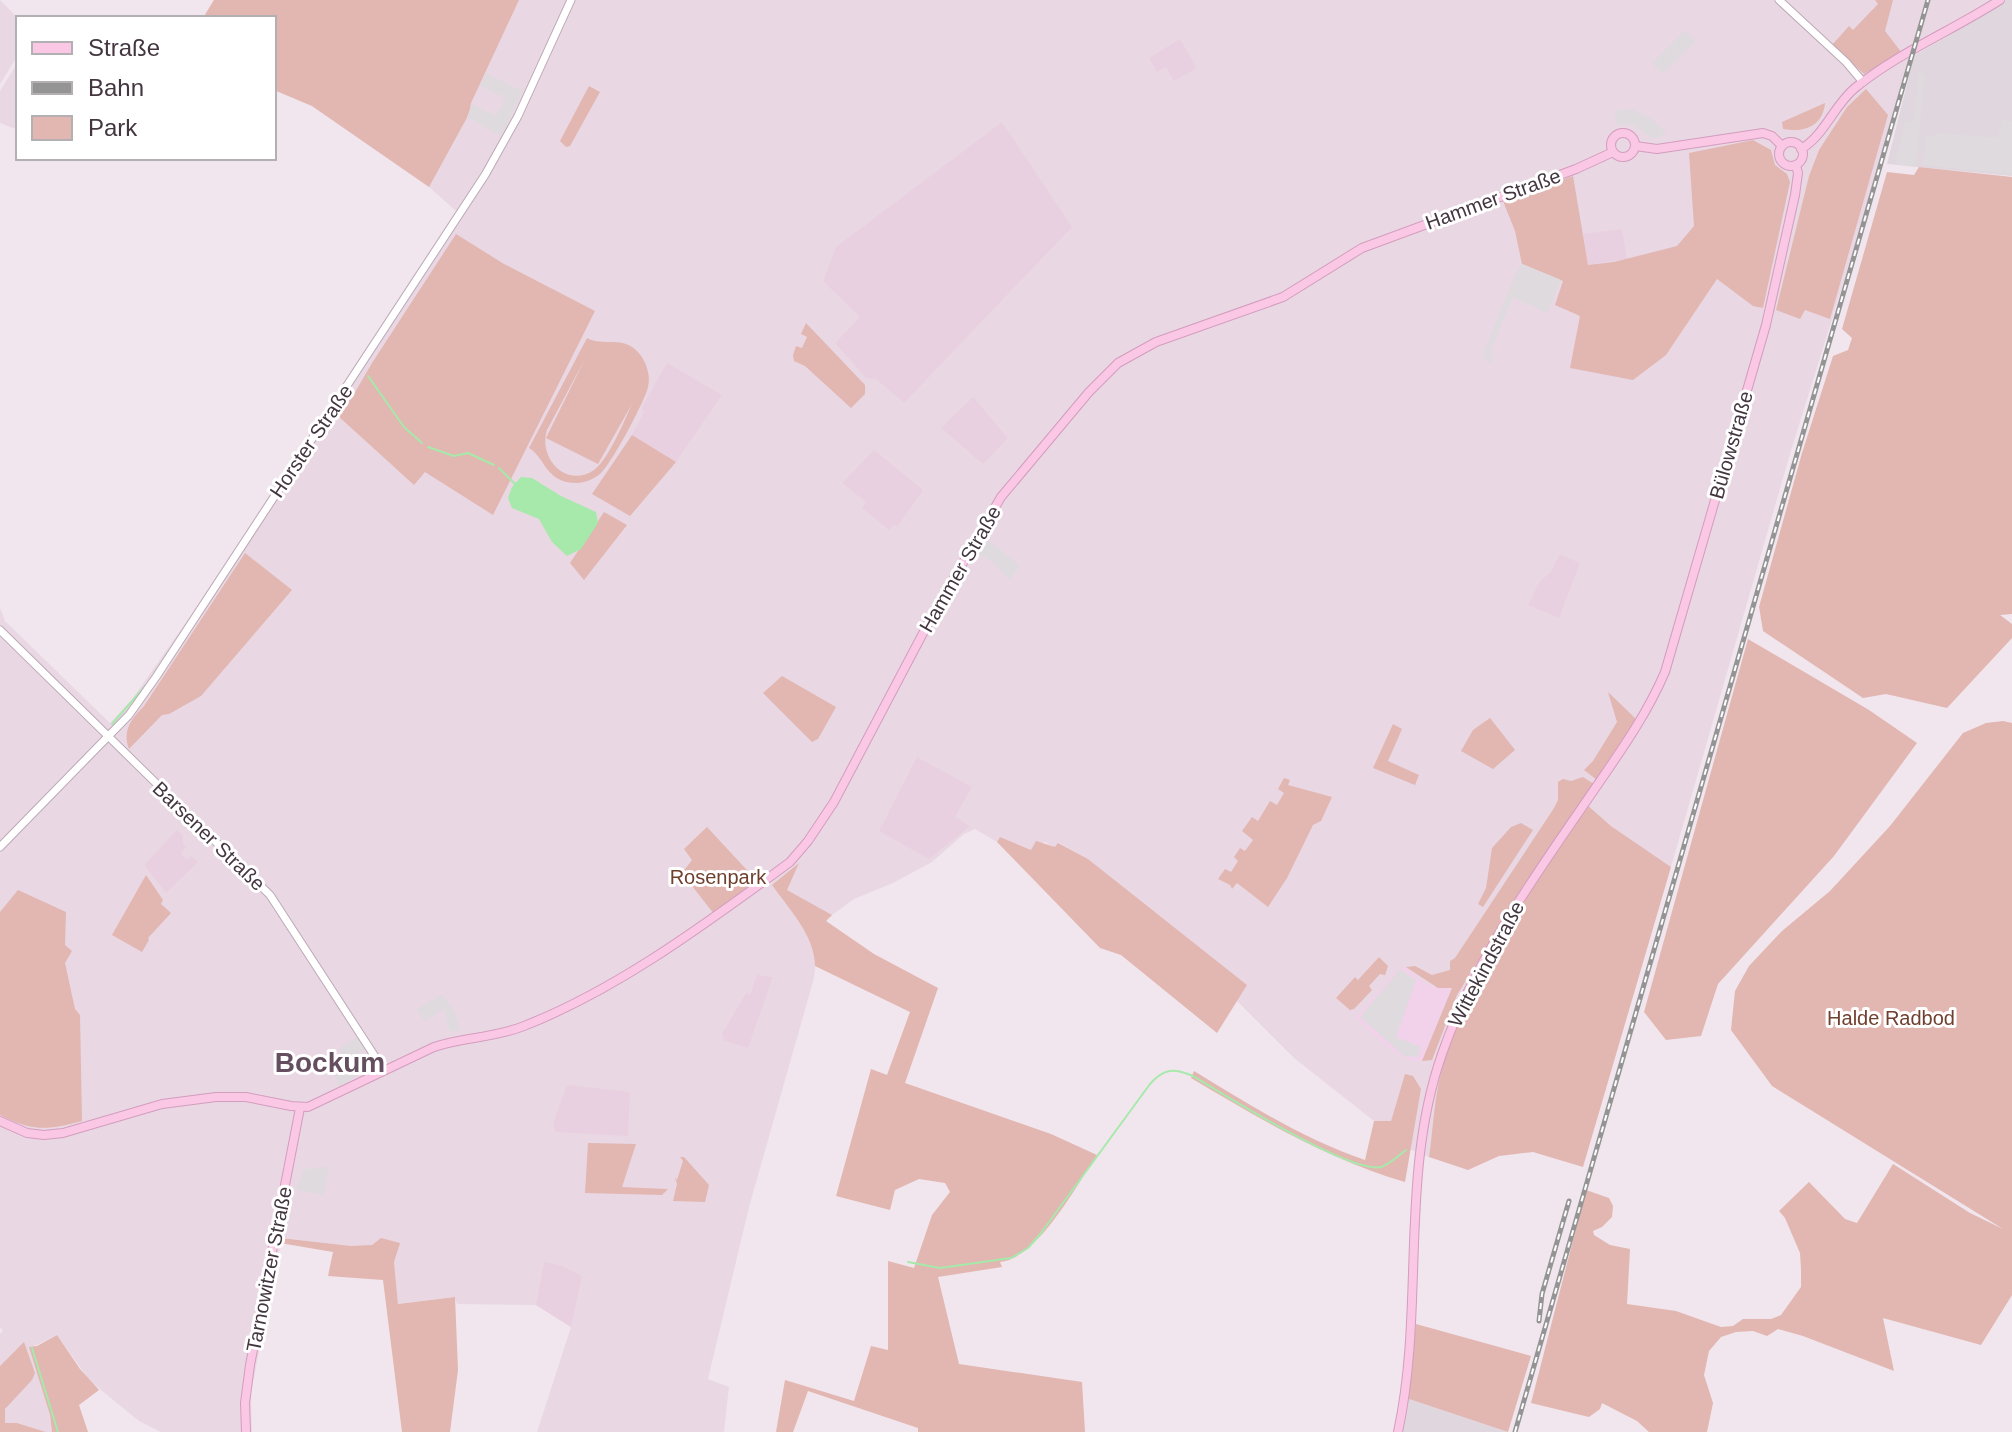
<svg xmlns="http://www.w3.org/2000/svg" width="2012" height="1432" font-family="Helvetica,sans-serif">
  <rect width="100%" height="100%" fill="#f1e6ed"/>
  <!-- residential -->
  <g fill="#e9d8e3">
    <path d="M0,0L18,18V55L0,84Z"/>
    <path d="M214,0H2006L1914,56L1790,454L1671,867L1611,826L1587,806L1441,1075L1429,1157L1409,1149L1421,1089L1405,1075L1391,1121H1374L1294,1058L1236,1000L1246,985L1088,859L1059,843L1055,848L1045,842L1031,850L1000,837L997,842L975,829L964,834L932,862L893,883L854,899L828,918L812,946L816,960L814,978L749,1207L708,1379L729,1387L724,1432H537L571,1327L536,1305L457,1304L454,1297L398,1304L394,1262L350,1246L282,1238L251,1392L252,1432H161L139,1421L90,1381L57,1335L30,1348L50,1415L52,1432H46L17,1423L5,1424V1409L9,1402L32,1380L24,1343L0,1366V1334L3,1330L0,1328V608L5,621L110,723L133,698L189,618L456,211L429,187L312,106L274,90V18H203Z"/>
    <path d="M18,62V130L0,123V91Z"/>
  </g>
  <!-- commercial -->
  <path fill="#f2d2ea" d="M1405,967L1425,983L1438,988L1452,987L1422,1061H1412L1391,1050L1356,1018L1395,972Z"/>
  <!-- industrial -->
  <g fill="#e0d7de">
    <path d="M2006,0H2012V176L1887,164L1914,56Z"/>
    <path d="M1406,1398L1508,1432H1399Z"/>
  </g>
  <!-- education -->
  <g fill="#e9d0e0">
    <path d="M1180,39L1197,68L1174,81L1166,67L1157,72L1149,58Z"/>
    <path d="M1002,122L1072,227L904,403L876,379L866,378L835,343L860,317L823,281L836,247Z"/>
    <path d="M1622,229L1627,259L1588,265L1583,234Z"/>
    <path d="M667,363L722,395L676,462L632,435L644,412L642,407Z"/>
    <path d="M973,397L1008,438L983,464L941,428Z"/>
    <path d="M874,450L923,490L897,527L894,525L889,530L862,508L866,502L842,483Z"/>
    <path d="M1560,554L1580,563L1559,618L1528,605L1540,581L1550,573Z"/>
    <path d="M917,757L972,787L955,817L970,826L929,859L879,831Z"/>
    <path d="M177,830L183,836V844L186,847L181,854L187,860L191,856L198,862L166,893L144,865Z"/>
    <path d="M757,975L773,977L748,1048L725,1041L722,1034L746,993L750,995Z"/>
    <path d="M567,1085L630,1092L628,1136L555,1132L553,1123Z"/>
    <path d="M544,1262L560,1265L582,1276L571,1327L536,1305Z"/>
  </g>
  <!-- green -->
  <g fill="#e2b6b1" fill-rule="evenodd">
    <path d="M214,0H519L471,103L469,114L429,187L312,106L274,90V18H203Z"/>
    <path d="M1875,0H1893L1885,31L1902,53L1864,74L1832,45L1849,26L1853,30L1878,4Z"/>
    <path d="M589,86L600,92L570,146L566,147L560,141Z"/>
    <path d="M1866,89L1888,115L1830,319L1805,310L1800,319L1776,310L1809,176L1819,150L1847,107Z"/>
    <path d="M1825,103C1823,126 1804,133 1783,129L1782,122Z"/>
    <path d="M1753,140L1771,150L1775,165L1787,174L1790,182L1763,308L1753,306L1717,279L1666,355L1633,380L1570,368L1580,316L1555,305L1563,281L1522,264L1515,231L1503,201L1573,176L1588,265L1614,262L1677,246L1694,226L1689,153Z"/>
    <path d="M1919,167L2012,177V614L2000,615L2012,624V638L1947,708L1886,694L1863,698L1763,631L1759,607L1802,453L1833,356L1848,350L1852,338L1842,329L1887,172L1914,175Z"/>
    <path d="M456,234L504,264L595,311L493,515L425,472L414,485L337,415L351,399L372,363Z"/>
    <path d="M806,323L865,385V394L851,408L805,366L794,361L793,355L796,346L802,348L807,337L801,334Z"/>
    <path d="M587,338C603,347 623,335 638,352C646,361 651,375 648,387C645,401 611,465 600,474C594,479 584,483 577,483C545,483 546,458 529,448ZM585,359L546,438L598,464L632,404C624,421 609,459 594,470C566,489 538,458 547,430Z"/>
    <path d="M632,435L676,462L630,516L592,494Z"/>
    <path d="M604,512L627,525L584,580L570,563Z"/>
    <path d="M245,553L292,590L201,696L169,714L162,715L129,749C122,731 131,719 144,706Z"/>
    <path d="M1748,639L1869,710L1917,743L1834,856L1718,984L1701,1036L1666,1040L1644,1012Z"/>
    <path d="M782,676L836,707L818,739L812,742L763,693Z"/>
    <path d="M1608,692L1636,719L1597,780L1584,770L1593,761L1617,722Z"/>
    <path d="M1490,718L1515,750L1493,769L1461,751L1473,730Z"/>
    <path d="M2003,721L2012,723V1295L1981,1345L1883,1318L1894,1371L1803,1336L1778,1329L1767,1336L1753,1331L1736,1332L1721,1337L1709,1351L1704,1375L1713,1403L1707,1432H1649L1637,1421L1602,1403L1600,1409L1589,1417L1531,1403L1586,1190L1609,1198L1613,1206L1612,1217L1602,1227L1593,1231L1594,1235L1610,1245L1630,1249L1627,1304L1676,1311L1721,1327L1733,1326L1743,1319H1771L1781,1315L1801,1287V1269L1800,1253L1785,1218L1779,1211L1809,1182L1845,1219L1857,1223L1893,1164L1970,1213L2003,1229L1772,1086L1731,1030L1735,991L1749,966L1782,931L1830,891L1890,826L1963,733L1986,723Z"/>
    <path d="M1393,724L1402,729L1388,761L1419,775L1415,785L1373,768Z"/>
    <path d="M1583,777L1594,784L1521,892L1457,995L1432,1060L1422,1061L1452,988H1438L1406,967L1415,966L1432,975L1450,970V961L1455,958L1554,808L1558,800V782L1563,779L1571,781Z"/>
    <path d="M1284,778L1290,780L1288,785L1332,797L1321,821L1313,825L1287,878L1268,907L1237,883L1232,889L1230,885L1218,879L1225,869L1231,872L1238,861L1234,857L1240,848L1245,851L1253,840L1242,831L1252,817L1258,821L1270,801L1277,805L1284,793L1278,789Z"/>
    <path d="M1587,805L1611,826L1671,867L1583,1167L1533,1152L1499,1156L1468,1170L1429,1157C1433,1130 1434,1100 1441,1073C1466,974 1532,889 1587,805Z"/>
    <path d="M1521,823L1533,830L1483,907L1478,904L1486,888L1492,848L1511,827Z"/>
    <path d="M707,827L758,882L714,914L682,873L692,860L684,849Z"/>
    <path d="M1000,837L1031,850L1036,841L1055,847L1058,843L1088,859L1247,985L1217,1033L1121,955L1100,948L997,842Z"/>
    <path d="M799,863L787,890L832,915L826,921L874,954L938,988L905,1083L1051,1134L1097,1155C1076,1186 1038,1258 1000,1262L1002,1267L938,1277L959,1364L1082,1382L1085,1432H918V1428L808,1391L793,1432H776L785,1380L854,1401L871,1346L888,1350V1261L914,1268L932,1215L950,1192L945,1183L919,1179L895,1190L890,1210L836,1196L871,1069L887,1075L910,1012L815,966C815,936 789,909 772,885Z"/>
    <path d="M146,875L163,900L161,904L171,913L148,938L149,940L142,952L112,935Z"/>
    <path d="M18,890L66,912L65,945L72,951L65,963L75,1009L80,1015L82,1121C49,1130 32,1132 0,1115V912Z"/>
    <path d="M1379,957L1388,966L1385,975L1380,974L1369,986L1372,990L1354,1009L1350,1010L1336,998L1355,977L1358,980Z"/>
    <path d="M1194,1071C1250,1105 1303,1139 1365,1160L1374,1121H1391L1405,1074L1413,1076L1421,1089L1405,1182C1327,1159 1260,1119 1191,1078Z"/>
    <path d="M588,1143L636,1144L622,1187L668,1189L662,1195L585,1193Z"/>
    <path d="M680,1157H684L709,1185L705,1202L673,1201L677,1184L675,1177L677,1180L683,1161Z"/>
    <path d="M281,1238L351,1246L372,1245L381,1238L400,1243L394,1262L398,1304L455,1297L458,1370L450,1432H402L383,1280L328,1276L333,1252L280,1243Z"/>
    <path d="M1416,1324L1531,1356L1508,1432L1406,1398Z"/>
    <path d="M57,1335L80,1369L99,1390L79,1405L88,1432H52L50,1415L29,1347L37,1346Z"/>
    <path d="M24,1342L35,1373L32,1380L5,1409V1423H17L46,1432H0V1366Z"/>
  </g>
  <!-- parking -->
  <g fill="#dfdade">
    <path d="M1685,30L1696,41L1663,74L1652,63Z"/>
    <path d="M486,73L523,91L501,136L467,117L472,104L496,116L505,98L480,86Z"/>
    <path d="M1919,73L1925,74L1915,167L1895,164L1905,122L1914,121Z"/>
    <path d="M1632,109L1650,118L1666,131L1659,138H1651L1636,127L1626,124L1617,125L1614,110Z"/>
    <path d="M2003,120L2012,121V174L1923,165L1926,136H1936L1937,133L1997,138Z"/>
    <path d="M1522,264L1561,280L1547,313L1513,297L1491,349L1493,360L1489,363L1482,357L1514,277Z"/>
    <path d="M987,539L1020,566L1009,580L995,564L977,553Z"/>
    <path d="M1400,969L1416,980L1396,1037L1421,1047L1418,1057L1404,1056L1360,1017Z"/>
    <path d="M442,994L455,1012L460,1030L450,1032L444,1009L425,1021L417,1009Z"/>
    <path d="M357,1037L365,1049L351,1058L360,1072L340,1088L332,1069L345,1060L339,1049Z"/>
    <path d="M329,1167L324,1195L296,1190L304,1169Z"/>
  </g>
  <!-- water -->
  <path fill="#a6e9aa" d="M521,477L532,478L561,496L596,512L598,523L581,549L567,556L552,542L539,519L512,508L508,498L512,487Z"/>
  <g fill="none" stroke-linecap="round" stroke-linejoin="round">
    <!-- stream -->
    <g stroke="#a6e9aa" stroke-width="2">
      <path d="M368,376L404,427L422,443"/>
      <path d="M428,447L454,456L468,453L494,465"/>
      <path d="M499,468L515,484"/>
      <path d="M151,679L167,654"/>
      <path d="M112,724L147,684"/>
      <path d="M908,1262L940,1268L1011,1258L1028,1248L1041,1233L1150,1084C1164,1068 1174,1068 1193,1076C1224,1095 1350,1174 1381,1167C1390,1164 1399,1155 1406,1150"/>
      <path d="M32,1348L58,1432"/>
    </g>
    <defs>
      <g id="tertiary">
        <path d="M1779,0L1846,62L1863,82"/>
        <path d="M0,630L270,895L383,1069"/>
        <path d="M0,847L129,715L156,677L485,175L518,116L571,0"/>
      </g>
      <g id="secondary">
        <circle cx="1623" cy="145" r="12"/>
        <circle cx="1791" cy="154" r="12"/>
        <path d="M1635,146L1657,149L1763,133L1772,136L1782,146"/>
        <path d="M1801,149C1825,135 1834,105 1855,88C1898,53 1953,30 2000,0"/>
        <path d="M0,1121L27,1133L44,1135L63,1133L162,1104L216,1097H246L291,1106L308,1107L434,1047C463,1037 495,1038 524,1026C613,991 694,932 771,876L790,862L808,841L834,802L931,618L1001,497L1089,392L1118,363L1156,342L1283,297L1362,248L1576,169L1613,152"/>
        <path d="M246,1432L245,1403L250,1365L300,1108"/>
        <path d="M1398,1432C1425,1307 1399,1176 1442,1054C1473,964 1529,884 1583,806C1612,763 1644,721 1665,672L1766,325L1795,195L1798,173L1796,165"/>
      </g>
    </defs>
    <!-- tertiary casing -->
    <use href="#tertiary" stroke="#bca9b6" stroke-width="9"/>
    <!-- secondary casing -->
    <use href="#secondary" stroke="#d39dbe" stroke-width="10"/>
    <!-- tertiary -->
    <use href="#tertiary" stroke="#fff" stroke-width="7"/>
    <!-- secondary -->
    <use href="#secondary" stroke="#fac7e5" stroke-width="8"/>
    <defs>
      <g id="rail">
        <path d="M1539,1321L1542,1294L1569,1201"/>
        <path d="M1515,1432L1928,0"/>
      </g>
    </defs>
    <!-- rail casing -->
    <use href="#rail" stroke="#949494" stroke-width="5"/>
    <!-- rail -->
    <use href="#rail" stroke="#fff" stroke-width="2" stroke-dasharray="6" stroke-linecap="butt"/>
  </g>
  <g text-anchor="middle" stroke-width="6" stroke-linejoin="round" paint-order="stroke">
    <!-- street labels -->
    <g font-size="20" fill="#433640" stroke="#fff">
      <text transform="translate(1493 199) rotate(-20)" y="7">Hammer Straße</text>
      <text transform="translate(311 441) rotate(-56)" y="7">Horster Straße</text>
      <text transform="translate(1731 445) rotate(-74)" y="7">Bülowstraße</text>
      <text transform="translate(960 569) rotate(-60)" y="7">Hammer Straße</text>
      <text transform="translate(209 836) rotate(44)" y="7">Barsener Straße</text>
      <text transform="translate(1486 964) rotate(-62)" y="7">Wittekindstraße</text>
      <text transform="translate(269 1269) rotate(-79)" y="7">Tarnowitzer Straße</text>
    </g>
    <!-- park labels -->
    <g font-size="20" fill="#70402e" stroke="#fff">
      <text x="718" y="884">Rosenpark</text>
      <text x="1891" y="1025">Halde Radbod</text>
    </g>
    <!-- district labels -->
    <g font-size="28" font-weight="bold" fill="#654e5f" stroke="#fff">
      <text x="330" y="1072">Bockum</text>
    </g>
  </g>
  <!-- legend -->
  <rect x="16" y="16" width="260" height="144" fill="#ffffff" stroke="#b4afb3" stroke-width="2"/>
  <rect x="32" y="42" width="40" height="12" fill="#fac7e5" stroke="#b4afb3" stroke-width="2"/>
  <text x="88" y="56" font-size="24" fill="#433640">Straße</text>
  <rect x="32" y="82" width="40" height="12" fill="#949494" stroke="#b4afb3" stroke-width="2"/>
  <text x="88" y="96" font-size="24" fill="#433640">Bahn</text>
  <rect x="32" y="116" width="40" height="24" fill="#e2b6b1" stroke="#b4afb3" stroke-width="2"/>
  <text x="88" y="136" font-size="24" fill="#433640">Park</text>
</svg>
